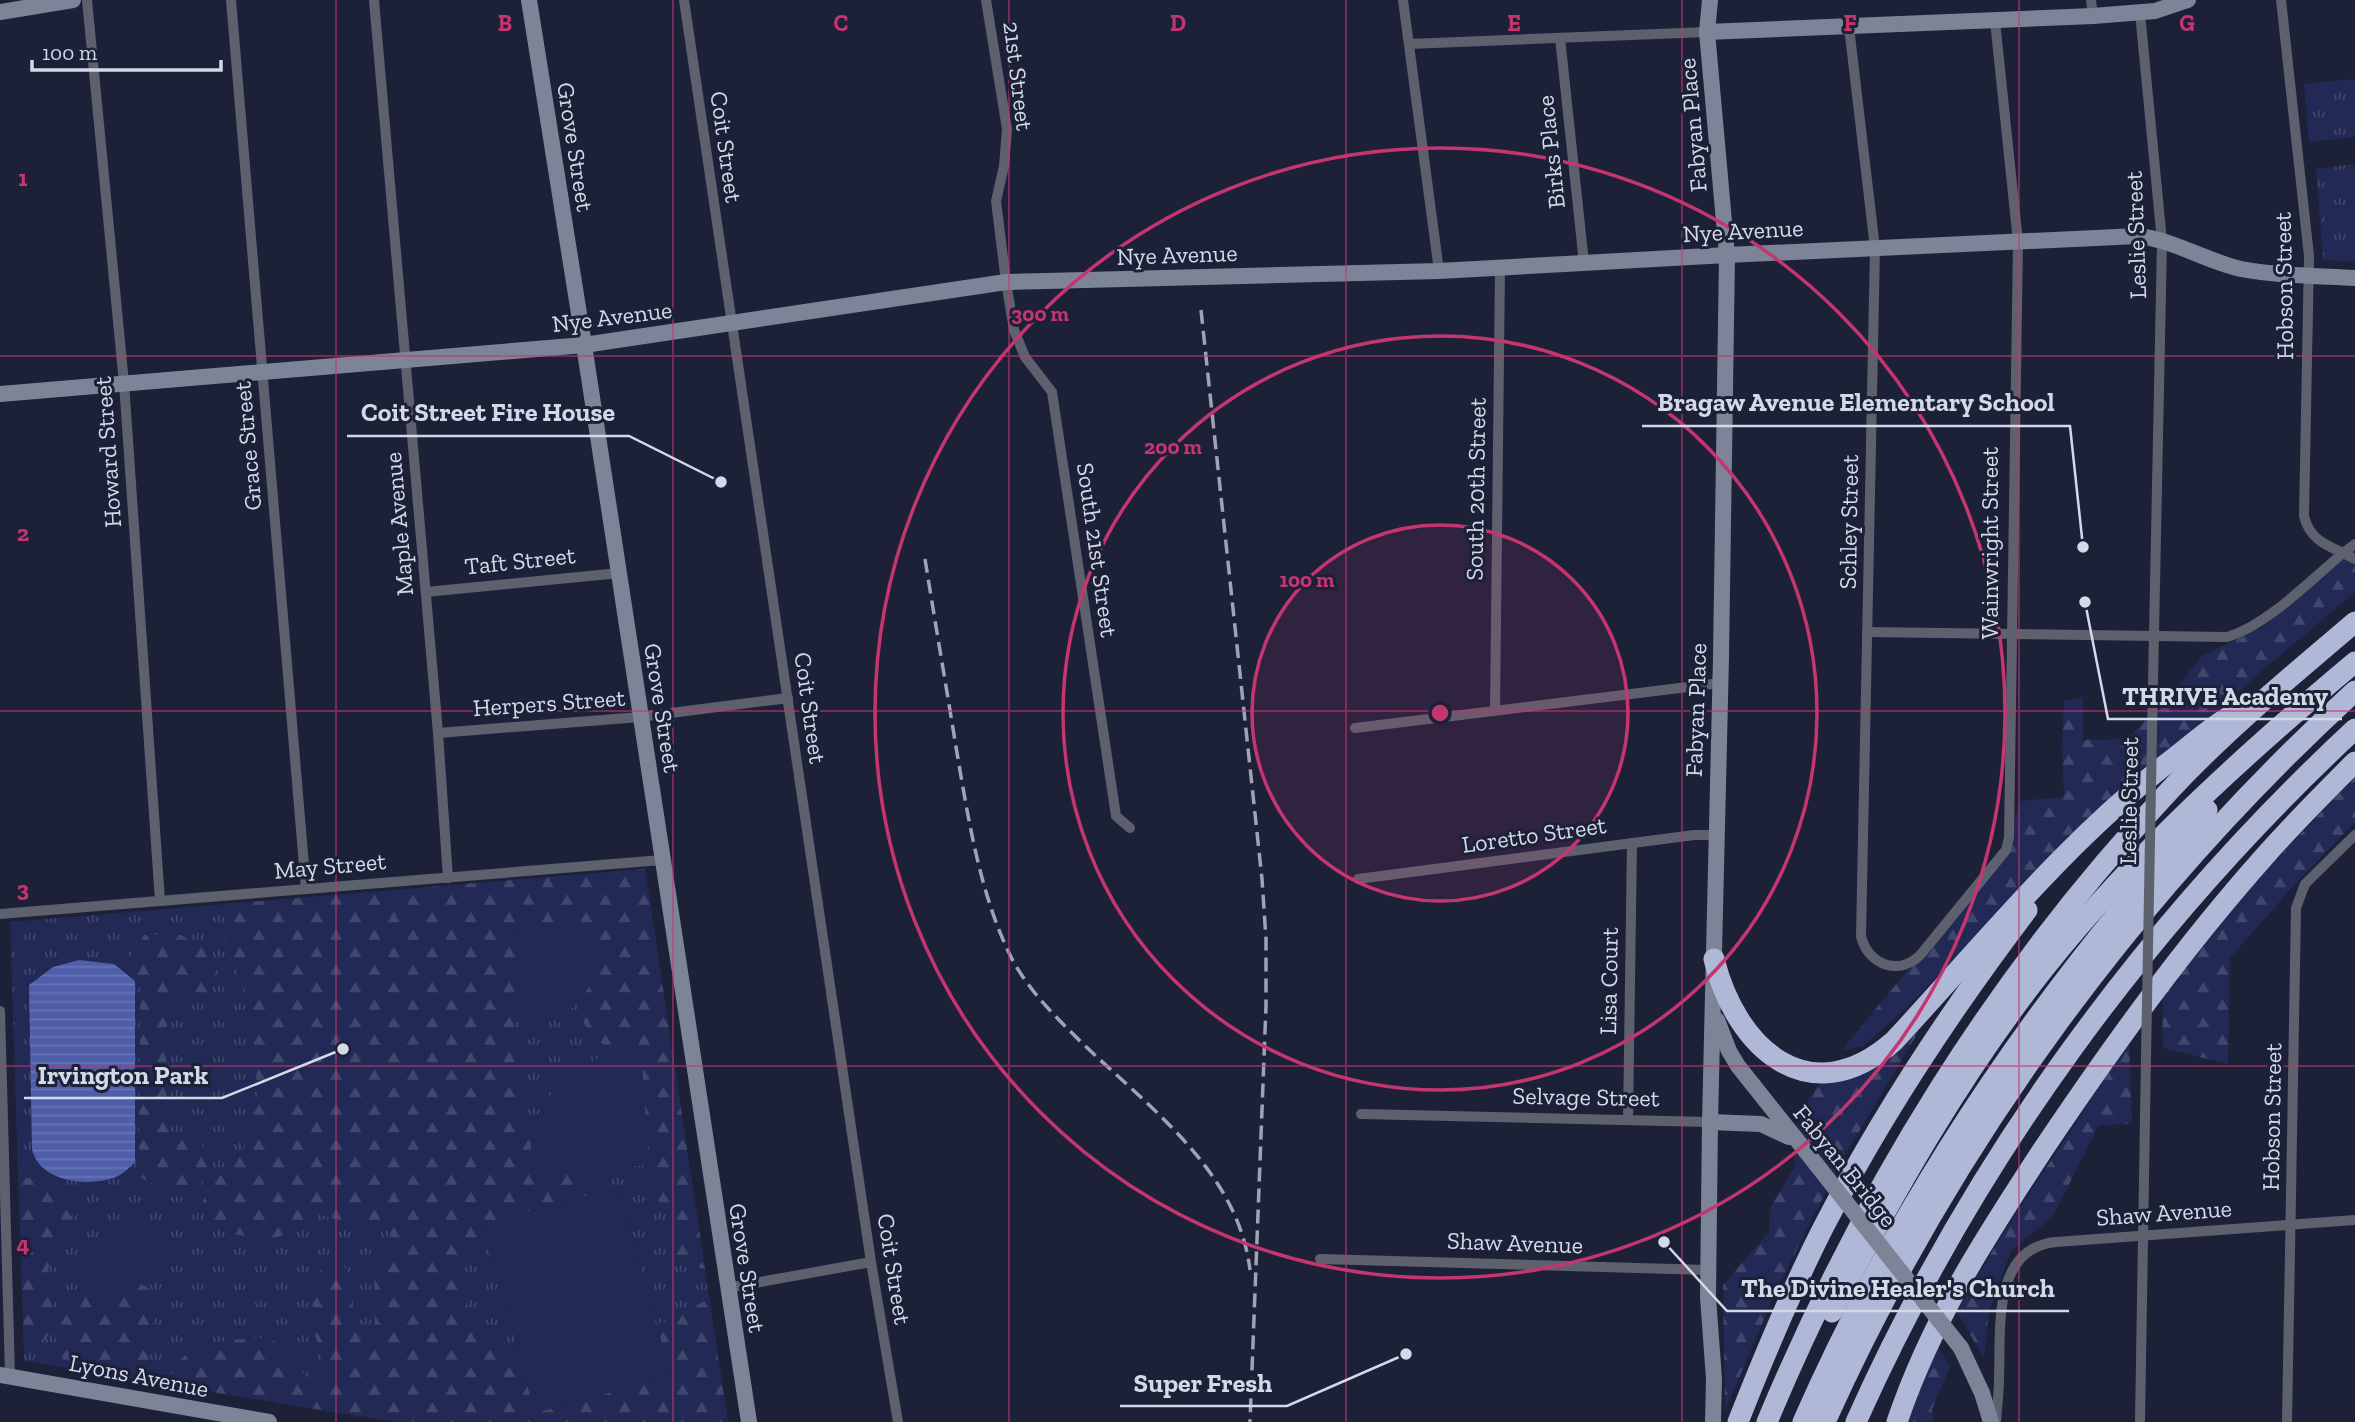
<svg xmlns="http://www.w3.org/2000/svg" width="2355" height="1422" font-family="'Zilla Slab',serif">
  <defs>
    <pattern id="grass-tufts" width="24" height="20" patternUnits="userSpaceOnUse" patternTransform="scale(1.75)"><rect width="24" height="20" fill="#212954"/><path d="M3 7l-1-3M5 7V3M7 7l1-3M15 17l-1-3M17 17v-4M19 17l1-3" fill="none" stroke="#40476d"/></pattern>
    <pattern id="forest-firs" width="22" height="20" patternUnits="userSpaceOnUse" patternTransform="scale(1.75)"><rect width="22" height="20" fill="#212954"/><path d="M5 1l3.5 6h-7zM16 11l3.5 6h-7z" fill="#40476d"/></pattern>
    <pattern id="water-rules" width="6" height="5" patternUnits="userSpaceOnUse" patternTransform="scale(1.75)"><rect width="6" height="5" fill="#4f5ea8"/><path d="M0 2.5h6" fill="none" stroke="#6774b4"/></pattern>
  </defs>
  <rect width="100%" height="100%" fill="#1c2138"/>
  <!-- grass -->
  <g fill="url(#grass-tufts)">
    <path d="M2355,79V137L2309,142L2304,84Z"/>
    <path d="M2355,164V262L2323,260L2316,169Z"/>
    <path d="M645,869L728,1422H395L24,1361L10,922Z"/>
  </g>
  <!-- forest -->
  <g fill="url(#forest-firs)">
    <path d="M2355,545V592L2258,674L2188,739L2135,773L1909,1005L1863,1046L1841,1051L2006,851L2020,801L2064,797L2062,747L2064,701L2083,697V740L2127,739L2170,696L2202,656L2265,626Z"/>
    <path d="M2355,776V822L2297,882L2230,958L2228,1064L2163,1048L2162,995L2259,878Z"/>
    <path d="M645,869L705,1269L674,1263V1222L650,1188L641,1052L624,1054L590,1038L577,1005L591,984L592,926L515,932L519,1017L513,1028L526,1051L518,1112L532,1132V1174L581,1170L586,1196L484,1227L468,1253L461,1284L469,1314L523,1370L535,1413L670,1376L657,1325L709,1299L728,1422H395L169,1385C178,1336 231,1341 270,1337L293,1360L312,1384L326,1382L312,1320L313,1286L323,1266L343,1263L354,1291L352,1320L358,1328L375,1325L374,1262L398,1244L379,1221H341L320,1214L304,1227L267,1241L220,1231L200,1208L208,1190L244,1148L257,1101L256,1063L251,1025L241,980L225,943L226,904Z"/>
    <path d="M144,935H181L211,953L218,972L210,994L184,996L167,1009L166,1092L171,1131L202,1145L212,1169L197,1189L177,1197L140,1177L134,1169L139,1163L140,980L124,967Z"/>
    <path d="M1919,1031L1842,1160L1777,1289L1725,1411L1723,1285L1769,1232L1770,1208L1794,1168L1798,1115L1819,1085Z"/>
    <path d="M2129,1041L2132,1124L2099,1125L2053,1216L2011,1251L1989,1312L1984,1358L1957,1312L2000,1238Z"/>
    <path d="M18,1176L40,1181L74,1205L69,1226L51,1249L48,1274L52,1300L50,1332L41,1345L24,1343Z"/>
    <path d="M141,1284L156,1292L148,1363L150,1381L66,1368L55,1336L65,1305L86,1286L104,1311Z"/>
    <path d="M1937,1344L1950,1367L1932,1409L1934,1422H1908Z"/>
  </g>
  <!-- garden -->
  <g fill="#212954">
    <path d="M592,926C598,985 588,1023 519,1017L515,931Z"/>
    <path d="M641,1052L649,1165L532,1174C532,1160 529,1143 533,1130C541,1098 571,1067 603,1057C614,1053 629,1053 641,1052Z"/>
    <path d="M619,1187L670,1376L535,1413L483,1224Z"/>
    <path d="M139,1218L166,1254L149,1266L122,1230Z"/>
    <path d="M117,1234L144,1270L127,1282L100,1247Z"/>
    <path d="M95,1251L121,1287L105,1299L78,1263Z"/>
  </g>
  <!-- water -->
  <path fill="url(#water-rules)" d="M79,960L114,964L135,981V1162C130,1167 124,1173 118,1176C91,1188 39,1183 32,1149L29,985L53,967Z"/>
  <g fill="none" stroke-linecap="round" stroke-linejoin="round">
    <!-- street -->
    <g stroke="#5d616d" stroke-width="10">
      <path d="M87,0L124,383L160,901"/>
      <path d="M231,0L306,889"/>
      <path d="M374,0L438,733L448,878"/>
      <path d="M684,0L871,1262L898,1422"/>
      <path d="M986,0L1007,129L1004,166L996,201L1006,282L1014,330L1025,357L1052,392L1116,816L1130,828"/>
      <path d="M1403,0L1439,271"/>
      <path d="M2091,0L2093,16"/>
      <path d="M2281,0L2309,256L2304,516C2309,538 2325,545 2343,553L2355,544"/>
      <path d="M2140,13L2162,241L2152,732"/>
      <path d="M1849,27L1875,248L1861,936C1868,966 1901,977 1922,953L2006,850L2009,837L2018,242L1995,21"/>
      <path d="M1560,38L1584,263"/>
      <path d="M1409,44L1707,32"/>
      <path d="M426,592L619,573"/>
      <path d="M1867,632L2227,637C2265,627 2312,579 2343,553L2355,559"/>
      <path d="M1495,711L1500,268"/>
      <path d="M1355,728L1720,683"/>
      <path d="M438,733L640,717L788,698"/>
      <path d="M1358,879L1694,835H1715"/>
      <path d="M0,914L662,860"/>
      <path d="M0,1011L10,1376"/>
      <path d="M1361,1114L1710,1122"/>
      <path d="M1628,1120L1632,843"/>
      <path d="M1320,1259L1708,1270"/>
      <path d="M727,1288L871,1262"/>
      <path d="M1996,1422C1997,1407 1999,1393 1999,1378C2001,1332 1991,1248 2056,1242L2355,1220"/>
      <path d="M2140,1422L2146,1056"/>
      <path d="M2287,1422L2296,908L2305,884L2355,835"/>
    </g>
    <!-- secondary -->
    <g stroke="#7e8497" stroke-width="16">
      <path d="M529,0L584,345L749,1422"/>
      <path d="M1710,0L1707,32L1727,255L1721,657L1710,1122L1708,1297L1714,1379L1713,1422"/>
      <path d="M0,12L73,0"/>
      <path d="M1707,32L2093,16L2155,11L2188,0"/>
      <path d="M0,394L584,345L1006,282L1439,271L1727,255L2138,236C2174,240 2206,261 2241,269C2278,276 2318,276 2355,278"/>
      <path d="M1717,1020L1729,1051L1738,1066L1816,1164"/>
      <path d="M1710,1122L1761,1124L1789,1137"/>
      <path d="M1961,1348L1982,1393L1991,1422"/>
      <path d="M0,1375L269,1422"/>
    </g>
    <!-- highway -->
    <g stroke="#afb8d6" stroke-width="21">
      <path d="M1714,959C1736,1049 1810,1115 1894,1041C1985,943 2067,840 2174,758C2197,740 2217,722 2243,709"/>
      <path d="M1832,1312C1894,1191 1962,1072 2046,966C2137,852 2244,755 2355,662"/>
      <path d="M1738,1422C1764,1356 1791,1291 1823,1228C1881,1116 1951,1010 2027,910"/>
      <path d="M1767,1422C1864,1190 1998,972 2171,789C2228,728 2292,676 2355,622"/>
      <path d="M1803,1422C1902,1197 2041,992 2207,810"/>
      <path d="M1825,1422C1949,1146 2132,895 2355,691"/>
      <path d="M1856,1422C1972,1162 2146,923 2355,729"/>
      <path d="M1897,1422C1932,1319 1985,1238 2044,1148C2112,1047 2183,948 2264,857C2293,824 2324,793 2355,762"/>
    </g>
    <!-- rail -->
    <g stroke="#9ea3b5" stroke-width="3.5" stroke-dasharray="14 7" stroke-linecap="butt">
      <path d="M1201,310L1262,879L1266,939V1006L1250,1422"/>
      <path d="M925,559C935,622 946,685 956,747C968,817 980,897 1013,961C1027,986 1046,1007 1066,1027C1135,1098 1237,1163 1250,1270"/>
    </g>
    <!-- street-bridge -->
    <path stroke="#5d616d" stroke-width="10" d="M2146,1056L2152,732"/>
    <!-- secondary-bridge -->
    <path stroke="#7e8497" stroke-width="16" d="M1816,1164L1961,1348"/>
  </g>
  <!-- grid -->
  <path fill="none" stroke="#c53570" stroke-width="2" stroke-opacity="0.55" d="M336,0V1422M673,0V1422M1009,0V1422M1346,0V1422M1682,0V1422M2019,0V1422M0,356H2355M0,711H2355M0,1066H2355"/>
  <!-- distance rings -->
  <circle cx="1440" cy="713" r="188" fill="#c53570" fill-opacity=".12"/>
  <g fill="none" stroke="#c53570" stroke-width="3.5">
    <circle cx="1440" cy="713" r="188"/>
    <circle cx="1440" cy="713" r="377"/>
    <circle cx="1440" cy="713" r="565"/>
  </g>
  <g text-anchor="middle" stroke-width="6" stroke-linejoin="round" paint-order="stroke">
    <!-- street labels -->
    <g font-size="24" fill="#d4d9e8" stroke="#1c2138">
      <text transform="translate(1018 76) rotate(83)" y="8">21st Street</text>
      <text transform="translate(1693 125) rotate(-95)" y="8">Fabyan Place</text>
      <text transform="translate(575 147) rotate(81)" y="8">Grove Street</text>
      <text transform="translate(726 147) rotate(82)" y="8">Coit Street</text>
      <text transform="translate(1551 152) rotate(-96)" y="8">Birks Place</text>
      <text transform="translate(1743 231) rotate(-3)" y="8">Nye Avenue</text>
      <text transform="translate(2136 235) rotate(-92)" y="8">Leslie Street</text>
      <text transform="translate(1177 255) rotate(-2)" y="8">Nye Avenue</text>
      <text transform="translate(2284 286) rotate(-91)" y="8">Hobson Street</text>
      <text transform="translate(612 317) rotate(-7)" y="8">Nye Avenue</text>
      <text transform="translate(248 446) rotate(-95)" y="8">Grace Street</text>
      <text transform="translate(108 452) rotate(-94)" y="8">Howard Street</text>
      <text transform="translate(1476 489) rotate(-89)" y="8">South 20th Street</text>
      <text transform="translate(1849 522) rotate(-89)" y="8">Schley Street</text>
      <text transform="translate(399 524) rotate(-95)" y="8">Maple Avenue</text>
      <text transform="translate(1990 543) rotate(-90)" y="8">Wainwright Street</text>
      <text transform="translate(1097 550) rotate(82)" y="8">South 21st Street</text>
      <text transform="translate(520 561) rotate(-6)" y="8">Taft Street</text>
      <text transform="translate(549 703) rotate(-4)" y="8">Herpers Street</text>
      <text transform="translate(662 708) rotate(81)" y="8">Grove Street</text>
      <text transform="translate(810 708) rotate(82)" y="8">Coit Street</text>
      <text transform="translate(1696 710) rotate(-88)" y="8">Fabyan Place</text>
      <text transform="translate(2129 801) rotate(-89)" y="8">Leslie Street</text>
      <text transform="translate(1534 835) rotate(-8)" y="8">Loretto Street</text>
      <text transform="translate(330 866) rotate(-5)" y="8">May Street</text>
      <text transform="translate(1609 981) rotate(-89)" y="8">Lisa Court</text>
      <text transform="translate(1586 1097) rotate(1)" y="8">Selvage Street</text>
      <text transform="translate(2272 1117) rotate(-89)" y="8">Hobson Street</text>
      <text transform="translate(1845 1166) rotate(51)" y="8">Fabyan Bridge</text>
      <text transform="translate(2164 1213) rotate(-4)" y="8">Shaw Avenue</text>
      <text transform="translate(1515 1243) rotate(2)" y="8">Shaw Avenue</text>
      <text transform="translate(747 1268) rotate(81)" y="8">Grove Street</text>
      <text transform="translate(894 1269) rotate(81)" y="8">Coit Street</text>
      <text transform="translate(139 1376) rotate(11)" y="8">Lyons Avenue</text>
    </g>
  </g>
  <g font-size="23" text-anchor="middle" font-weight="bold" fill="#c53570" stroke="#1c2138" stroke-width="6" stroke-linejoin="round" paint-order="stroke">
    <text x="505" y="31">B</text>
    <text x="841" y="31">C</text>
    <text x="1178" y="31">D</text>
    <text x="1514" y="31">E</text>
    <text x="1850" y="31">F</text>
    <text x="2187" y="31">G</text>
    <text x="23" y="186">1</text>
    <text x="23" y="541">2</text>
    <text x="23" y="897">3</text>
    <text x="23" y="1252">4</text>
  </g>
  <circle cx="1440" cy="713" r="10" fill="#c53570" stroke="#1c2138" stroke-width="3.5"/>
  <g font-size="21" text-anchor="middle" font-weight="bold" fill="#c53570" stroke="#1c2138" stroke-width="6" stroke-linejoin="round" paint-order="stroke">
    <text x="1040" y="321">300 m</text>
    <text x="1173" y="454">200 m</text>
    <text x="1307" y="587">100 m</text>
  </g>
  <!-- callouts -->
  <path fill="none" stroke="#d4d9e8" stroke-width="2.5" d="M2083 547L2070 426H1642M721 482L629 436H347M2085 602L2108 719H2342M343 1049L222 1098H24M1664 1242L1727 1311H2069M1406 1354L1287 1406H1120"/>
  <g fill="#d4d9e8" stroke="#1c2138" stroke-width="2.5">
    <circle cx="2083" cy="547" r="7"/>
    <circle cx="721" cy="482" r="7"/>
    <circle cx="2085" cy="602" r="7"/>
    <circle cx="343" cy="1049" r="7"/>
    <circle cx="1664" cy="1242" r="7"/>
    <circle cx="1406" cy="1354" r="7"/>
  </g>
  <g font-size="26" text-anchor="middle" font-weight="bold" fill="#d4d9e8" stroke="#1c2138" stroke-width="6" stroke-linejoin="round" paint-order="stroke">
    <text x="1856" y="411">Bragaw Avenue Elementary School</text>
    <text x="488" y="421">Coit Street Fire House</text>
    <text x="2225" y="705">THRIVE Academy</text>
    <text x="123" y="1084">Irvington Park</text>
    <text x="1898" y="1297">The Divine Healer's Church</text>
    <text x="1203" y="1392">Super Fresh</text>
  </g>
  <!-- scale -->
  <path d="M32 60v10h189v-10" fill="none" stroke="#d4d9e8" stroke-width="3.5"/>
  <text x="42" y="60" font-size="21" fill="#d4d9e8" stroke="#1c2138" stroke-width="5" paint-order="stroke">100 m</text>
</svg>
